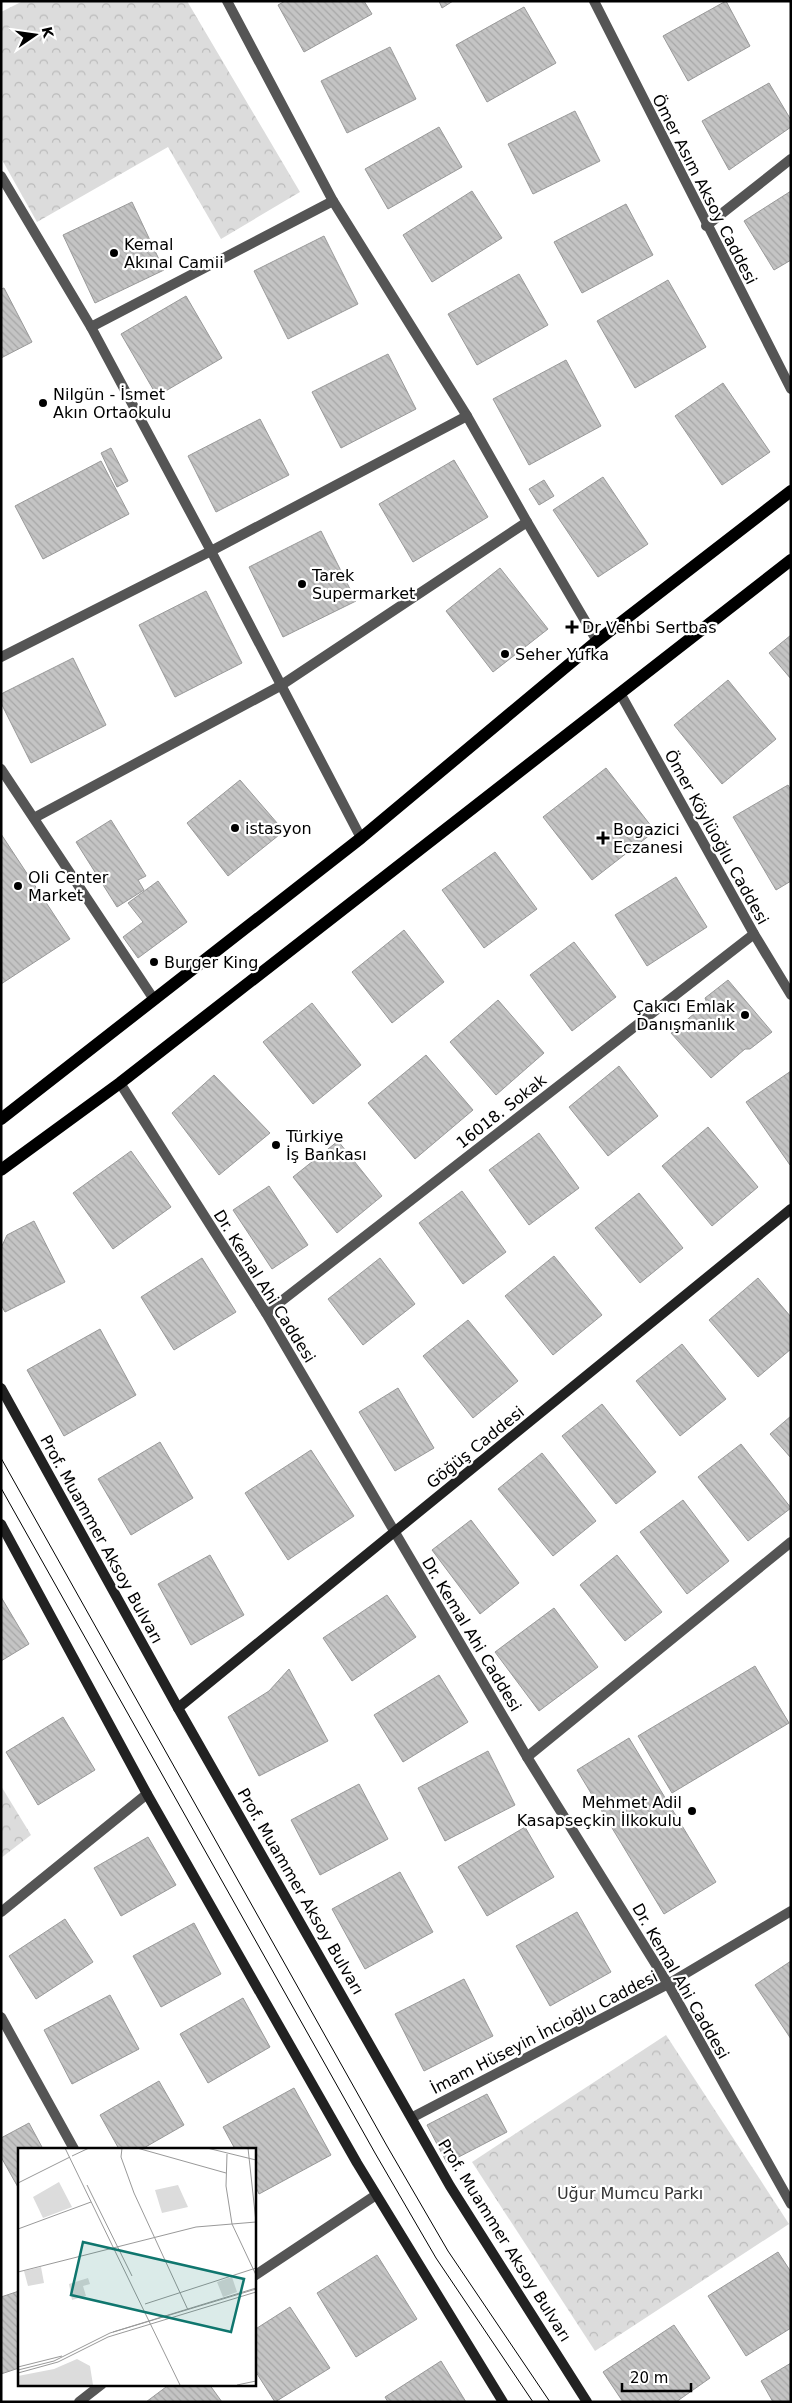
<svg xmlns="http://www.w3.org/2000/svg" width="792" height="2403" font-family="'DejaVu Sans',sans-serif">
  <defs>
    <pattern id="forest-crowns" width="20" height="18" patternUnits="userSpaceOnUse" patternTransform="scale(1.25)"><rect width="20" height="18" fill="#dcdcdc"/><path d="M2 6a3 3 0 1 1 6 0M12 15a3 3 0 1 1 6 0" fill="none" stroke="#bbb"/></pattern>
    <pattern id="building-back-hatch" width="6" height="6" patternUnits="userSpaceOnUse" patternTransform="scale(1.25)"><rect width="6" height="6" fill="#c4c4c4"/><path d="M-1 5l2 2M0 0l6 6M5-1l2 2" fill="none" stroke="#a7a7a7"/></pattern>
  </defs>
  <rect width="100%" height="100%" fill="#fff"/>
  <!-- forest -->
  <g fill="url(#forest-crowns)">
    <path d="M23,1H187L300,192L221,239L168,147L37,222L1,158V12Z"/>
    <path d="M1,1786L31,1835L1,1858Z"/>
    <path d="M666,2035L789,2224L595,2351L472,2162Z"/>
  </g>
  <!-- building -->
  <g fill="url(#building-back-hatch)" stroke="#999">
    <path d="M285,1H364L372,14L304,52L278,5Z"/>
    <path d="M439,1H453L442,8Z"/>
    <path d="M726,1L750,46L688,81L663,36Z"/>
    <path d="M524,7L556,63L487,102L456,45Z"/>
    <path d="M390,47L416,99L347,133L321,81Z"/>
    <path d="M769,83L791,120V127L729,170L702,121Z"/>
    <path d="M575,111L600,161L533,194L508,144Z"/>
    <path d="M439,127L462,167L388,209L365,169Z"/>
    <path d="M472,191L502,238L432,282L403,235Z"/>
    <path d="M791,191V260L774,270L744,221Z"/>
    <path d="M132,202L164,270L95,303L63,235Z"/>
    <path d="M626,204L653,255L582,293L554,242Z"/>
    <path d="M324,236L358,304L288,339L254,271Z"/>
    <path d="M519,274L548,325L477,365L448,314Z"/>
    <path d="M668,280L706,347L635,388L597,321Z"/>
    <path d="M4,288L32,342L1,358V289Z"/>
    <path d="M186,296L222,358L157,396L121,334Z"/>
    <path d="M388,354L416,409L341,448L312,392Z"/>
    <path d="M566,360L601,426L529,465L493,399Z"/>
    <path d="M723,383L770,452L722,485L675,416Z"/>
    <path d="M260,419L289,475L216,512L188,456Z"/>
    <path d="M111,448L128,481L117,487L101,453Z"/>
    <path d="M454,460L488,517L413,562L379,504Z"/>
    <path d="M101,461L129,514L43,559L15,506Z"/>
    <path d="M603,477L648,544L598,577L553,510Z"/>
    <path d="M544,480L554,496L539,505L529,489Z"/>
    <path d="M321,531L356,601L283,637L249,567Z"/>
    <path d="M500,568L548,629L493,672L446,611Z"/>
    <path d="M206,591L242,663L175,697L139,625Z"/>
    <path d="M791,635V679L769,653Z"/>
    <path d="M73,658L106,725L31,763L1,703V694Z"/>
    <path d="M728,680L776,739L722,784L674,725Z"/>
    <path d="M606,768L655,831L592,880L543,817Z"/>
    <path d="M240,780L284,831L228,876L187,823Z"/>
    <path d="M788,785L791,790V881L776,890L733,817Z"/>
    <path d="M111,820L146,876L138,880L144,890L117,907L76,842Z"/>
    <path d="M1,834L70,939L1,984Z"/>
    <path d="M495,852L537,909L484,948L442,890Z"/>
    <path d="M676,877L707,927L647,966L615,915Z"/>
    <path d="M158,881L187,922L138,958L123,937L143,922L128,903Z"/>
    <path d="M404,930L444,982L392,1023L352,972Z"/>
    <path d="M574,942L616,997L572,1031L530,975Z"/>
    <path d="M728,980L772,1032L750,1049H745L711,1078L671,1033L707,1003L705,998Z"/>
    <path d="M498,1000L544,1053L496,1095L450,1042Z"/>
    <path d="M312,1003L361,1065L313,1104L263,1042Z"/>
    <path d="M426,1055L473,1110L415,1159L368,1103Z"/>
    <path d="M619,1066L658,1116L608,1156L569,1107Z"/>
    <path d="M791,1071V1165H790L746,1102Z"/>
    <path d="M214,1075L270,1133L219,1175L172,1113Z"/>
    <path d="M708,1127L758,1187L712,1226L662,1166Z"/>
    <path d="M539,1133L579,1188L529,1225L489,1170Z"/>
    <path d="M338,1141L382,1196L337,1233L293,1177Z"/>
    <path d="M131,1151L171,1207L113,1249L73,1193Z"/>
    <path d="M269,1186L308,1245L272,1269L233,1210Z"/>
    <path d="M462,1191L506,1252L463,1284L419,1223Z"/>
    <path d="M639,1193L683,1248L640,1283L595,1228Z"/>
    <path d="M34,1221L65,1282L5,1312L1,1305V1248L7,1235Z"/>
    <path d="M554,1256L602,1315L553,1355L505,1296Z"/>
    <path d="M202,1258L236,1312L174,1350L141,1297Z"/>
    <path d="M380,1258L415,1304L363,1345L328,1299Z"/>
    <path d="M758,1278L791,1317V1349L758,1377L709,1320Z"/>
    <path d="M468,1320L518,1381L473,1418L423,1356Z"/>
    <path d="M100,1329L136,1395L64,1436L27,1370Z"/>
    <path d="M682,1344L726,1399L680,1436L636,1381Z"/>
    <path d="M398,1388L434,1448L395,1471L359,1412Z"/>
    <path d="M602,1404L656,1472L616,1504L562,1436Z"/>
    <path d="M791,1416V1458L770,1434Z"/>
    <path d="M160,1442L193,1498L131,1535L98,1479Z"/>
    <path d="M741,1444L791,1508L748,1541L698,1477Z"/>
    <path d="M311,1450L354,1516L288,1560L245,1493Z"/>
    <path d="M542,1453L596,1521L553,1556L498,1489Z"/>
    <path d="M683,1500L729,1561L687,1594L640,1532Z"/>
    <path d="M471,1520L519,1583L480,1614L432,1550Z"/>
    <path d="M210,1555L244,1615L191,1645L158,1584Z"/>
    <path d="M617,1555L662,1612L625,1641L580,1585Z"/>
    <path d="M387,1595L416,1637L352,1681L323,1638Z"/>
    <path d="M1,1597L29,1644L1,1661Z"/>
    <path d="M554,1608L598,1667L539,1711L495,1652Z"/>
    <path d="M755,1666L789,1723L672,1793L638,1736Z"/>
    <path d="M289,1669L328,1741L259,1776L228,1717L269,1691Z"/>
    <path d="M439,1675L468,1722L403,1762L374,1715Z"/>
    <path d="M63,1717L95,1770L38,1805L6,1752Z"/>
    <path d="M629,1738L716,1882L664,1914L577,1770Z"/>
    <path d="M488,1751L515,1805L445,1841L418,1788Z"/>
    <path d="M359,1784L388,1839L320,1875L291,1820Z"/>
    <path d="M525,1827L554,1877L487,1916L458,1867Z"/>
    <path d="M148,1837L176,1885L121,1916L94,1868Z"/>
    <path d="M400,1872L433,1932L365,1969L332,1909Z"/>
    <path d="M577,1912L611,1972L550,2006L516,1946Z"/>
    <path d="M65,1919L93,1962L36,1999L9,1956Z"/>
    <path d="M194,1923L221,1974L161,2007L133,1956Z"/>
    <path d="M791,1961V2039L755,1985Z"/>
    <path d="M464,1979L493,2036L424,2071L395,2014Z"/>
    <path d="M110,1995L139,2049L72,2084L44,2030Z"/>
    <path d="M243,1998L270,2047L208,2083L180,2034Z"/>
    <path d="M159,2081L184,2125L142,2149H119L100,2115Z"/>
    <path d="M294,2088L331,2155L259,2194L254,2183V2149H235L223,2127Z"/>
    <path d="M487,2094L507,2132L447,2163L427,2125Z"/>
    <path d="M29,2123L43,2149H19V2189L1,2157V2138Z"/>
    <path d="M778,2252L791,2272V2328L746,2356L708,2296Z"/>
    <path d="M377,2255L417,2319L356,2357L317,2293Z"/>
    <path d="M19,2291V2368L1,2374V2297Z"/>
    <path d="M290,2307L330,2368L275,2402L254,2369V2330Z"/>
    <path d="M674,2325L710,2378L676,2402H623L603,2372Z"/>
    <path d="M441,2361L466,2402H388L385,2397Z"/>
    <path d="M791,2363V2402H773L761,2381Z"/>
    <path d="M170,2384H209L222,2402H146Z"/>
  </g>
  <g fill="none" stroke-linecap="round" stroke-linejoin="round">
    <!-- minor -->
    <g stroke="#555" stroke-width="10">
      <path d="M227,1L333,201L467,416L527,522L597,641"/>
      <path d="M1,176L91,327L211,551L361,838"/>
      <path d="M706,226L791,159"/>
      <path d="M91,327L333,201"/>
      <path d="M1,657L211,551L467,416"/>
      <path d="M620,693L754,934L791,995"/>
      <path d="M1,769L153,998"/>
      <path d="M34,818L280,686L527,522"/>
      <path d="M266,1313L754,934"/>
      <path d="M527,1757L791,1542"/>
      <path d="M1,1912L147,1794"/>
      <path d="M1,2017L74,2149"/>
      <path d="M413,2117L668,1984L791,1911"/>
      <path d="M254,2276L376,2195"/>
      <path d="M79,2402L102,2384"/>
    </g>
    <!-- tertiary -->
    <g stroke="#555" stroke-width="10">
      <path d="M594,1L791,389"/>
      <path d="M120,1083L266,1313L527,1757L668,1984L791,2204"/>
    </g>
    <!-- secondary -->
    <g stroke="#222" stroke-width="10">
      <path d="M1,1388L178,1708L450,2186L587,2402"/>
      <path d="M1,1524L147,1794L357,2163L503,2402"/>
      <path d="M178,1708L791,1209"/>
    </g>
    <!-- primary -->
    <g stroke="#000" stroke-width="12">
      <path d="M1,1119L361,838L597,641L791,491"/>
      <path d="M1,1170L120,1083L791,560"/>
    </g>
    <!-- tram -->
    <g stroke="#000" stroke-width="1">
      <path d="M1,1458L387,2146L448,2251L550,2402"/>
      <path d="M1,1488L375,2153L436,2258L533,2402"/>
    </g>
  </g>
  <!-- markers -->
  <g fill="#000" stroke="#fff" stroke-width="2">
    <circle cx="114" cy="253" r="5"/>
    <circle cx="43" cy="403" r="5"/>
    <circle cx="302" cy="584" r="5"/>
    <path d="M569.5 619.5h5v5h5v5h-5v5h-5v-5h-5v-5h5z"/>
    <circle cx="505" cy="654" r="5"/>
    <circle cx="235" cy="828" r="5"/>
    <path d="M600.5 830.5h5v5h5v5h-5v5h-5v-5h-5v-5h5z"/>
    <circle cx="18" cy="886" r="5"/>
    <circle cx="154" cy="962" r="5"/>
    <circle cx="745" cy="1015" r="5"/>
    <circle cx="276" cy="1145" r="5"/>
    <circle cx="692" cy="1811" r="5"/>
  </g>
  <g text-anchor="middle" stroke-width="4.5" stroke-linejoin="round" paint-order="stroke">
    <!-- street labels -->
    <g font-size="16" fill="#000" stroke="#fff">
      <text transform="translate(705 189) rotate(63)" y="6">Ömer Asım Aksoy Caddesi</text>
      <text transform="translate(717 837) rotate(61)" y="6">Ömer Köylüoğlu Caddesi</text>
      <text transform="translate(501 1111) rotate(-38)" y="6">16018. Sokak</text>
      <text transform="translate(265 1286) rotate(58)" y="6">Dr. Kemal Ahi Caddesi</text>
      <text transform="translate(475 1447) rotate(-39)" y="6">Göğüş Caddesi</text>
      <text transform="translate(102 1539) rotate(61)" y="6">Prof. Muammer Aksoy Bulvarı</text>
      <text transform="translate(472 1634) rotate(59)" y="6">Dr. Kemal Ahi Caddesi</text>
      <text transform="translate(301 1891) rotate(60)" y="6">Prof. Muammer Aksoy Bulvarı</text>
      <text transform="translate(681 1981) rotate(60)" y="6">Dr. Kemal Ahi Caddesi</text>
      <text transform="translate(544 2032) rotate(-27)" y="6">İmam Hüseyin İncioğlu Caddesi</text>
      <text transform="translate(505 2240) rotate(58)" y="6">Prof. Muammer Aksoy Bulvarı</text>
    </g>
    <!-- poi labels -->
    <g font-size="16" fill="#000" stroke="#fff" text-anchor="start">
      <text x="124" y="250">Kemal<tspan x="124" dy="18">Akınal Camii</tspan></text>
      <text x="53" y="400">Nilgün - İsmet<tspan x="53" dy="18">Akın Ortaokulu</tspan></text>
      <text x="312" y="581">Tarek<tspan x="312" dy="18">Supermarket</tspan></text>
      <text x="582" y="633">Dr Vehbi Sertbas</text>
      <text x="515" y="660">Seher Yufka</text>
      <text x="245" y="834">istasyon</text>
      <text x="613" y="835">Bogazici<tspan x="613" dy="18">Eczanesi</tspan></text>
      <text x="28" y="883">Oli Center<tspan x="28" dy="18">Market</tspan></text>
      <text x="164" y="968">Burger King</text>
      <text x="735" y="1012" text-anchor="end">Çakıcı Emlak<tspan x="735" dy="18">Danışmanlık</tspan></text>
      <text x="286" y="1142">Türkiye<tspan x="286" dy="18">İş Bankası</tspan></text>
      <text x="682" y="1808" text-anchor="end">Mehmet Adil<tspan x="682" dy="18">Kasapseçkin İlkokulu</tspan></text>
    </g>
    <!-- park labels -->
    <g font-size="16" fill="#333" stroke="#fff">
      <text x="630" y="2199">Uğur Mumcu Parkı</text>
    </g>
  </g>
  <!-- overview -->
  <g transform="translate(18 2148)">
    <rect width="238" height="238" fill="#fff"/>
    <path d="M41,34L54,59L25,70L15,49ZM160,37L170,59L144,65L137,42ZM23,119L26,135L10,138L6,123ZM214,129L219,144L205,149L199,134ZM70,130L72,136L65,138L68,148L54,152L51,136ZM59,211L72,218L75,237H0V228L36,221Z" fill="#dcdcdc"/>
    <path fill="none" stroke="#999" stroke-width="1" d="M47,0L162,237M104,0L103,9L116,45L170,162M119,0L208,25M189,0L238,12M230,0L238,74M209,6L208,38L214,76L238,127M54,8L71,0M0,35L52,9M69,37L114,128M0,81L73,54M0,124L178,79L238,74M127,156L238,120M95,184L238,140M0,219L44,208M0,222L36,213L92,185L238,141M0,225L40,214L90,189L238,144M219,237L238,233"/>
    <path fill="#0f766e" fill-opacity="0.15" stroke="#0f766e" stroke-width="2.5" d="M65,94L226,131L213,184L53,147Z"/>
    <rect width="238" height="238" fill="none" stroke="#000" stroke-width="2.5"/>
  </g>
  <!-- border -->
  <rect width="792" height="2403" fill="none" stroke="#000000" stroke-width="5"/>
  <!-- north arrow -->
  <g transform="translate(35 35) rotate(77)" stroke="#ffffff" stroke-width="4" paint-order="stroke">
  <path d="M0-4L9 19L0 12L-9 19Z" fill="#000000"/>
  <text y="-8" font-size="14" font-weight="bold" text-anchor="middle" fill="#000000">K</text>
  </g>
  <!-- scale -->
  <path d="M622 2383v8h69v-8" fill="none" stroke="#000000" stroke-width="2.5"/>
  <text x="630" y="2383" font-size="15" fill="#000000" stroke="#ffffff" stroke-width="4" paint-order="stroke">20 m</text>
</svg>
